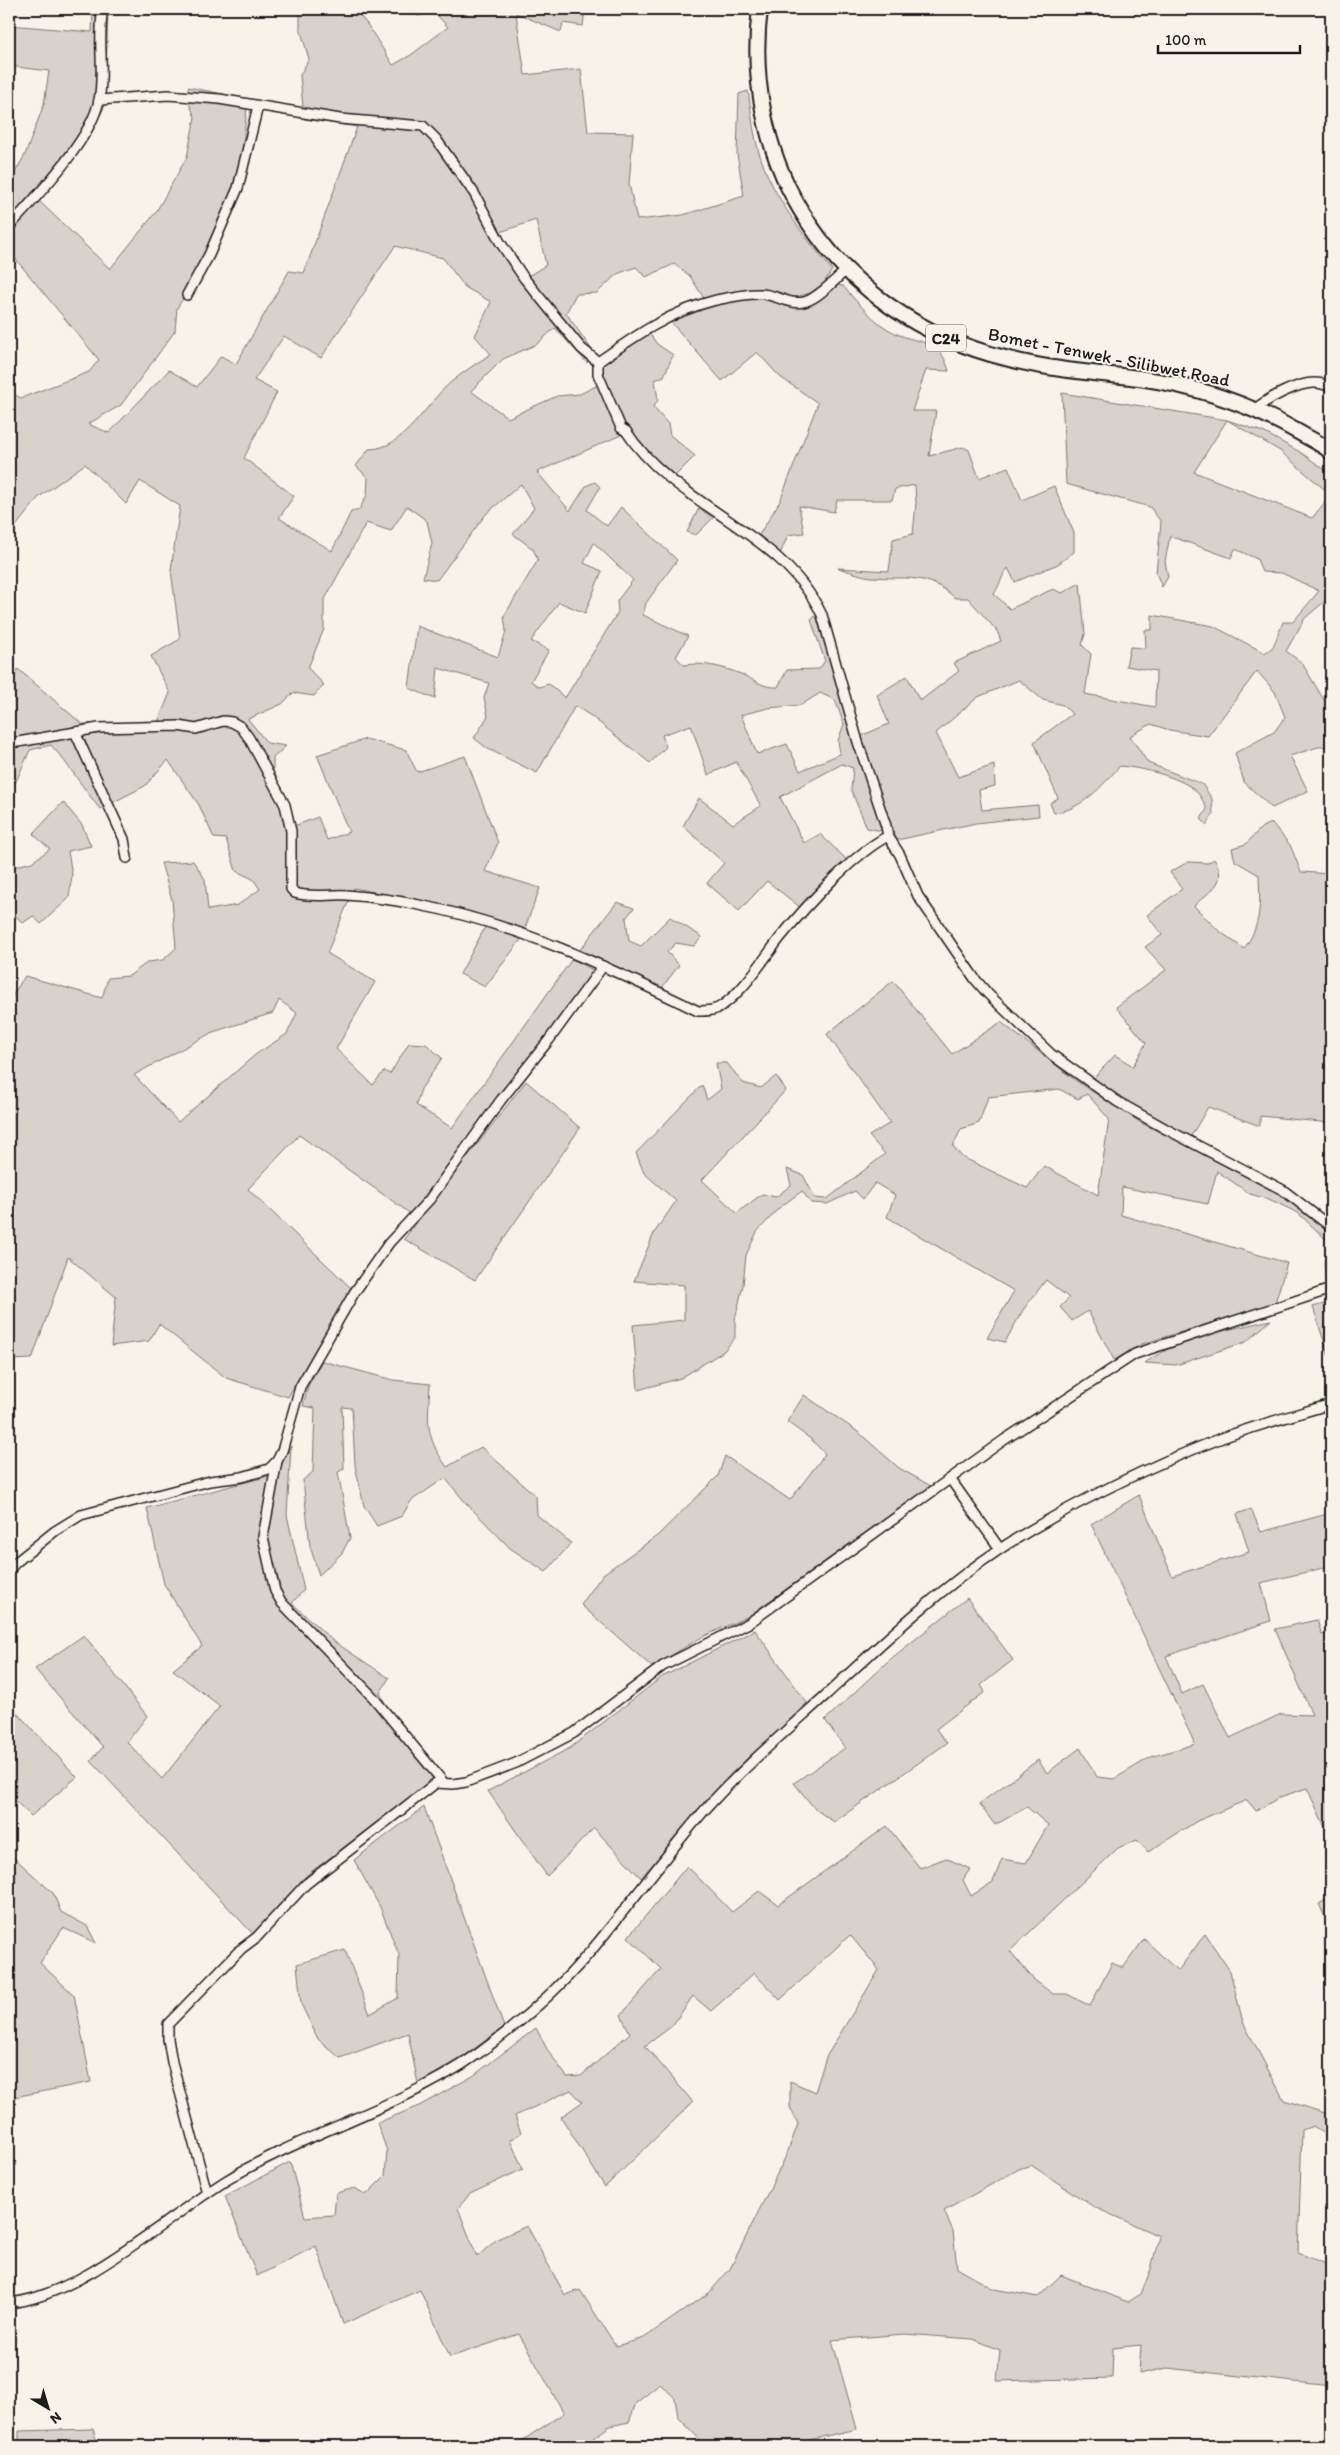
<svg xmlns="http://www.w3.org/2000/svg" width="1340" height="2455" font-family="Itim,sans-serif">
  <rect width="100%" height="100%" fill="#f7f3e8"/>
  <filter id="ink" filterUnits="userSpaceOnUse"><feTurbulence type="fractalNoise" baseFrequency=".02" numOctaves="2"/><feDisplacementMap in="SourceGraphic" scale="10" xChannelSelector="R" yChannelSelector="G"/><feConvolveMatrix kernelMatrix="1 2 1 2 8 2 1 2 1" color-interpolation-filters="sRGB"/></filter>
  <g filter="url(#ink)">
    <!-- green -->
    <g fill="#d7d3cb" stroke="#7a7874" fill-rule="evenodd">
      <path d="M93,9H108L105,106L82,148L38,200L110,269L156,212L187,157L195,117L189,103L188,87L248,99L242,153L230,201L206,262L177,308L175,331L121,405L88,424L109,433L169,370L197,387L221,356L236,364L289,271L304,273L357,127L304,119L300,75L309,59L300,28V9H354L367,24L393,65L411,55L448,27L434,12L418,16L413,9H585L583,26L563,23L561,32L516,13L525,75L581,69L588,132L633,133L629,184L637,220L683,215L744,196L737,154L739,94L748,91C751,107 752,124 756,141C767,190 801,232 832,270L824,283L810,293L792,298L766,291L705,300L690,276L674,264L646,277L636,267L617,274L597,293L576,294L566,313L592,350L587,363L555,328L537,344L503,359L471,391L508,418L557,396L580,394L598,385L621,435L537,472L570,511L586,486L595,482L600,487L587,510L607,526L621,507L677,560L646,603L643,615L688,636L676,657L684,665C703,662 723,667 741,674C755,680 763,688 778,687L787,670L819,669L825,661L811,620L816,615L882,831L867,828L851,790L853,768L842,764L780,797L804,843L820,834L848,861L801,908L767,881L739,911L707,883L724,863L683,826L699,798L733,824L761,806L736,762L708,775L691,725L662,735L666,747L650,763L591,716L575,706L537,773L488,749L474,738L488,716L484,698L489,683L438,668L435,699L409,688L417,626L498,657L506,631L504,616L538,560L533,549L513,534L534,508L521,484L486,514L437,580L423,578L432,543L427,521L407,506L391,531L366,523L324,601V629L308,668L324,685L314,696L293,693L282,704L248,719L267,743L286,746L273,758V778L294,826L318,817L327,840L349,832L317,755L366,739L406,750L417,772L465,756L498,843L485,871L540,888L520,941L485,987L460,974L490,918L440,905L354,888L327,953L375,982L336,1049L373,1085L384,1071L390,1074L409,1043L426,1044L442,1058L421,1089L416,1105L452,1128L572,959L595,971L411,1214L299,1135L248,1189L351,1288L288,1397L226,1378L159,1324L149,1341L111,1346L116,1297L68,1257L32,1359L9,1360V1001L25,976L102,998L108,978L129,976L148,962L163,960L176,948L172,900L161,863L193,861L205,879L208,910L238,905L260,889L253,879L236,871L226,839L214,838L199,805L168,760L145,786L100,809C82,787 70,766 51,745L30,750L9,797V682L18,669L82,724L158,722L170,693L151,656L180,639L171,570L180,506L140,481L126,504L85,464L39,497L9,535V392L21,398L89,372L99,360L9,251V183L25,155L44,104L49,71L9,66V25L92,32ZM536,220L546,265L530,275L506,261L491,235ZM395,246L443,258L465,287L491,302L475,336L491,354C477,363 463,372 450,383C426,403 405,449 369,449L356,466L368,478L367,495L359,510L351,512L332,551L279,518L294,496L244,458L277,392L254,380L284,336L321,358ZM594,543L633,580L617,601L618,612L565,698L549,684L539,687L531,681L549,650L531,641L559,602L585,613L602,571L584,563ZM820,693L835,700L844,724L838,741L840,754L800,771L787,744L757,754L741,715L768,708L801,705ZM279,1000L297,1013L287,1034L255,1055L178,1122L134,1075L213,1032L273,1013Z"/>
      <path d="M836,285L843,286C858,303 874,323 895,333C922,346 939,336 949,371L926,370L912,411H936L929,456L963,447L969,450L979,478L1008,467L1022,500L1054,486L1074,533V552L1058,564L1015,582L1008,568C1001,577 1000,585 994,594L1010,609L1053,589L1062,593L1080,583L1085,634L1082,645L1091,654L1085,694L1155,707L1156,671L1126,666L1130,647L1146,648L1145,630H1152V615L1213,626L1265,653L1273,647L1283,622H1293L1319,591L1282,573L1262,572L1257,559L1235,549L1231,558L1170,536L1165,561L1168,577L1162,587L1156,573L1161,522L1150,507L1066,484L1062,393L1227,420L1263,432L1300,452L1331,474V596L1305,618L1286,651L1302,663L1324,700L1331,706V746L1318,747L1290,756L1308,791L1272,808L1244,782L1235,753L1274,732L1285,717L1275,692L1257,671L1208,736L1169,730L1151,724L1130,736L1148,763L1202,784L1212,799L1213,814L1207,825L1201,819L1207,809C1203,801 1199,792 1191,787C1173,775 1141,768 1120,766C1101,787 1083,809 1054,813L1050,803L1058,798L1034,742L1072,714L1063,705L1043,700L1019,680L978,697L936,733L958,777L994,765L995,786L979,790L982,810L1038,805L1039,816L976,823L897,840L891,827L861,736L889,724L877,695L907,676L920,701L959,671L954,663L1001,641L997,631L968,598H955C927,572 907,580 872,577C861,576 849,571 838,568L889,571L893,539L913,534L916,503L915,485L895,489L892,500H837L834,512L799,506L804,533L788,535L780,554L759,535L780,501L818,403L780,377L757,352L722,381L670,321C698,312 730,297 760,298C767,298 775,303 782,305C805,313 820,300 836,285ZM1227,420L1280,451L1331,495L1312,518L1194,472Z"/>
      <path d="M649,333L657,344L673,355L664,376L655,380L658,400L653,407L668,424L670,435L695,456L673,478L648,456L624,423L601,370L603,363Z"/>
      <path d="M699,508L713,518L696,535L687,532Z"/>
      <path d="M63,802L82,825L91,846L68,851L72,875L69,898L41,924L33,916L23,923L9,910L14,899L9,894V868L32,862L50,849L33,834Z"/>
      <path d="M1272,823L1290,845L1301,872L1331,874V1123L1260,1116V1126L1208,1107L1190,1138L1137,1110L1092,1080L1115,1055L1133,1066L1146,1043L1116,1007L1166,970L1145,947L1162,935L1147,915L1182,889L1170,872L1188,862L1208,863L1214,859C1229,883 1211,889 1194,906L1218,930L1244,949C1262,923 1260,906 1259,875L1235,861L1232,848L1246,844L1262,827Z"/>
      <path d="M617,902L634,908L626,918L629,941L641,946L670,917L702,937L694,946L676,943L667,952L679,965L661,989L610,969L579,951Z"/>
      <path d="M893,981L952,1054L1001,1022L1075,1080L1143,1124L1243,1171L1290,1200L1331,1234V1285L1326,1286L1324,1262L1330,1243L1298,1213L1271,1200L1250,1194L1217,1171L1208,1204L1122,1187L1121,1215L1287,1263L1275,1303L1142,1344L1114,1360L1088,1311L1072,1321L1060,1307L1069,1298L1046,1280L1023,1310L1005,1342L987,1338L1014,1291L887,1217L895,1195L875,1183L863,1199L855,1191L827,1204L811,1203L802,1191L779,1208L757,1232L746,1255L743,1285L735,1320V1338L724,1351L681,1378L638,1390L633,1325L684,1320V1285L634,1281L654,1233L676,1201L644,1173L636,1153L702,1085L707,1100L721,1089L716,1063H727L743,1083L761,1088L776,1076L786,1090L702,1180L737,1213L762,1194L776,1197L791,1185L787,1169L803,1175L815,1198L827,1199L885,1154L869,1136L890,1123L827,1034ZM1059,1089L1078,1099L1087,1094L1109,1119L1098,1195L1044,1166L1027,1188L962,1157L953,1146L961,1129L979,1123L988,1097Z"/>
      <path d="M526,1081L580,1128L475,1280L404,1239Z"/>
      <path d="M1331,1302V1363L1313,1307Z"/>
      <path d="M1271,1320L1246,1342L1176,1365L1145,1363C1180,1337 1229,1330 1271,1320Z"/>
      <path d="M322,1361L393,1380L430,1384C428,1422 424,1435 447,1467L481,1447L536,1496L537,1515L571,1543L546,1572L510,1548L466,1503L445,1478L411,1501L402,1516L377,1526L364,1506L355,1465L352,1408L342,1407L344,1469L338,1472L350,1538L342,1553L319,1575L310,1546L303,1480L313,1472L315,1408L303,1406L308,1386Z"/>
      <path d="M804,1395L858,1432L899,1468L931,1486L747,1617L702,1637L652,1667L581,1605L603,1574L657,1536L718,1476L725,1456L790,1500L825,1454L812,1440L787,1422Z"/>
      <path d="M291,1446L287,1515L304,1590L292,1603L333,1641L389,1678L380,1693L395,1724L438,1776L307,1875L253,1934L91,1761L103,1747L35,1669L84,1635L147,1716L127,1742L162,1779L220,1706L173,1670L202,1646L164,1584L147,1508L269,1476L279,1469Z"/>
      <path d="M1139,1495L1172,1576L1249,1552L1237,1514L1251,1509L1261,1532L1331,1513V1566L1261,1583L1271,1621L1166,1656L1182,1694L1203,1684L1230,1738L1281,1714L1312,1715L1275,1629L1317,1620L1322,1635L1331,1633V1840L1307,1788L1280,1797L1256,1811L1247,1800L1197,1821L1148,1852L1137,1840L1118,1848L1010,1951L1033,1979L1053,1994H1067L1090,2006L1112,1963L1123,1968L1144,1939L1178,1971L1205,1934L1230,1971L1243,2022L1284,2100L1331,2115V2138L1313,2126L1302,2130L1298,2253L1331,2266V2386L1167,2368L1139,2374L1141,2345L1113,2348L1112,2378L997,2381L1000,2350L973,2339L904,2334L832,2340L857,2429L809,2440L797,2446H706L678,2417L675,2398L660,2384L636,2403L629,2422L610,2426L582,2446H514L564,2413L519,2334L450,2357L420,2290L343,2324L316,2246L257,2276L225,2196L290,2162L305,2217L334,2215L336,2193L355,2188L366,2195L385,2176L387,2151L377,2123L419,2106L473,2076L536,2028L547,2049L567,2077L581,2076L630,2033L621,2015L661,1969L628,1937L687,1866L732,1912L759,1891L778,1905L887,1826L920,1868L946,1858L970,1869L963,1880L971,1896L993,1882L1002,1859L1026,1863L1048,1825L1027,1807L995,1825L979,1804L1038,1760L1047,1773L1080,1748L1097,1777L1114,1779L1151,1757L1195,1744L1091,1524ZM850,1935L879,1970L826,2057L815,2092L790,2081V2107L798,2124L786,2156L730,2269L709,2293L644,2338L616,2346L580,2290L565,2295L527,2226L497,2239L477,2257L458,2208L470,2194L523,2169L510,2140L521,2133L515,2116L571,2090L582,2102L561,2117L605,2187L693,2102L645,2046L672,2026L693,1996L711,2011L754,1973L780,2000ZM1031,2165L1094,2207L1159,2236L1151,2269L1141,2294L1128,2302L1061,2275L1038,2297L994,2289L957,2268L953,2231L944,2211L1019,2169Z"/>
      <path d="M967,1598L1013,1660L981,1685L985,1692L936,1729L947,1743L834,1822L815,1809L794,1783L845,1748L825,1720L888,1661Z"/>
      <path d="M755,1630L807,1703L711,1795L641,1878L594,1828L547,1876L488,1791L570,1748L662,1677Z"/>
      <path d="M9,1704L77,1777L31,1816L9,1795Z"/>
      <path d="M424,1807L504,2027L463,2057L418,2084L408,2033L340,2058L318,2039L301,2004L297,1964L345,1950L370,2014L398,1998L399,1955L380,1907L354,1860Z"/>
      <path d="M9,1853L53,1893L61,1912L87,1926L96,1943L63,1928L40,1963L74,1995L91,2082L9,2098Z"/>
      <path d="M1331,1897V1927L1330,1928L1319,1904Z"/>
      <path d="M93,2429L98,2446H19V2431Z"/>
    </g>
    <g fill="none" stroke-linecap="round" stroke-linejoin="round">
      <defs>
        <g id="minor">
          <path d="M99,100L168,95L219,99L340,119L423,126L436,139L474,193L500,242L524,278L581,348L598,362"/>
          <path d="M9,227C36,197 92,139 99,100C105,70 97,39 103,9"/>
          <path d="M187,295L209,255L238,188L258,106"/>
          <path d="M598,362V374L621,428L626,431C676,508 781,529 822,615L858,742L886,826L888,836L900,855L918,896L975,979L988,994L1052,1055L1118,1102L1166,1129L1283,1190L1331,1227"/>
          <path d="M598,362C635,336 671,311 716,300C730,297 747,293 762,294C780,295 794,310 813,298C825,291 835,280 845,271"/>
          <path d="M1255,409C1269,398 1298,382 1316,383C1321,383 1326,385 1331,387"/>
          <path d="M75,732L124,839L127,858"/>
          <path d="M9,742H18L99,728L178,726L196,729L223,721L232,722L241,727L249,738L285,805L291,831V889L295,893C311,898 330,894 347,895C371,897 395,900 419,905C515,923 610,968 698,1011C706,1011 716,1011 723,1005C746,988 762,961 780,938C806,906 852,855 888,836"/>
          <path d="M277,1461L263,1537L275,1591L282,1603L372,1696L444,1783"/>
          <path d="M951,1480L1000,1549"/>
          <path d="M9,1571L15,1563L55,1531L81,1515L210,1481L242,1477L269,1469L277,1461L282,1451L300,1387L354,1293L389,1243L429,1200L501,1100L549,1040L603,966"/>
          <path d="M207,2193L172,2062L168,2039V2024L241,1949L257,1937L306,1884L436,1783L453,1784L466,1782L516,1763L574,1733L663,1666L749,1623L1004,1440L1135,1354L1331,1289"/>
          <path d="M9,2303C81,2296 165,2218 227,2180C314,2127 415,2105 495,2041C529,2015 562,1985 590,1952C629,1906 664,1857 703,1812C741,1769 785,1732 827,1694C883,1642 939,1589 1003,1547C1071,1504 1147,1467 1222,1438C1257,1425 1295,1415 1331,1404"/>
        </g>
        <path id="primary" d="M760,9C751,77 765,150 800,209C846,287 921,338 1009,359C1052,370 1095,373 1139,378C1196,386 1250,404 1300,433C1310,439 1322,444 1331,452"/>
      </defs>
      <!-- minor casing -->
      <use href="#minor" stroke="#1c1c1c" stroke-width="12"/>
      <!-- primary casing -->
      <use href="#primary" stroke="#1c1c1c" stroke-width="18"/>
      <!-- minor -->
      <use href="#minor" stroke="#f7f3e8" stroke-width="9"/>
      <!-- primary -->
      <use href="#primary" stroke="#f7f3e8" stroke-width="14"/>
    </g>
  </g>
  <g text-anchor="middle" stroke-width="4" stroke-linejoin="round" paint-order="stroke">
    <!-- shield labels -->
    <rect fill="#f7f3e8" stroke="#5e5c59" stroke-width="1" x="926" y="324.5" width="40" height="27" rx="4"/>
    <g font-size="16" font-weight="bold" fill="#1c1c1c">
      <text x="946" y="344">C24</text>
    </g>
    <!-- street labels -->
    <g font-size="18" fill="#1c1c1c" stroke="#f7f3e8">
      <text transform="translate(1109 357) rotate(11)" y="6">Bomet - Tenwek - Silibwet Road</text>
    </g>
  </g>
  <!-- margin -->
  <rect width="1340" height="2455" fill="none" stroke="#f7f3e8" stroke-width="30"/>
  <rect x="15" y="15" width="1310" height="2425" fill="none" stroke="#1c1c1c" stroke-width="2" filter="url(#ink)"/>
  <!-- north arrow -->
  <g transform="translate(48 2408) rotate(142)" stroke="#f7f3e8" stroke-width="4" paint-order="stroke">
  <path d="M0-4L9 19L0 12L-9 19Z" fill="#1c1c1c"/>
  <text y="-8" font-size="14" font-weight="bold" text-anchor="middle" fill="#1c1c1c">N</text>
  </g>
  <!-- scale -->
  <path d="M1158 45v8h142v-8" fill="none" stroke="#1c1c1c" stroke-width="2.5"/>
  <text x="1165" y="45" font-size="15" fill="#1c1c1c" stroke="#f7f3e8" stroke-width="4" paint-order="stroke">100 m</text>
</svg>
